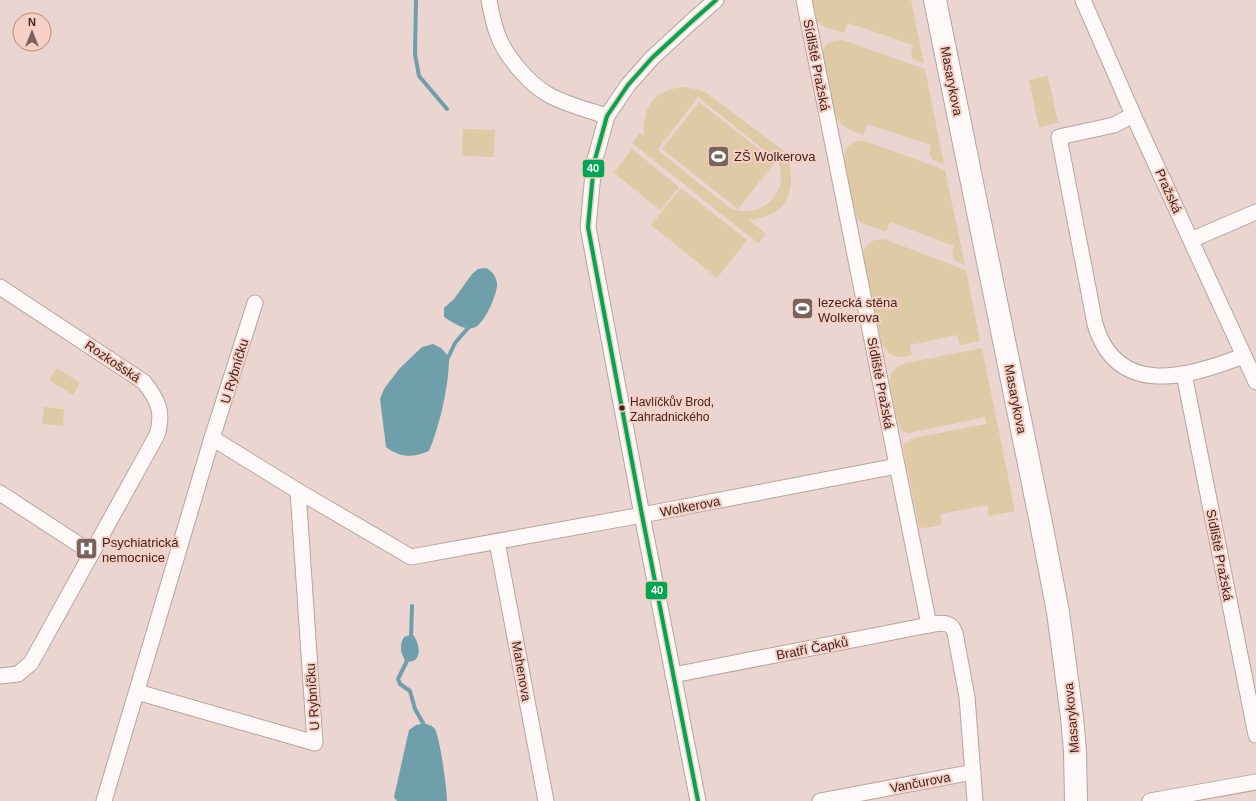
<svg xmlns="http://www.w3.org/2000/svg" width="1256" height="801" font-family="Arial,sans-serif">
  <rect width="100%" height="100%" fill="#ebd5d0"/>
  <!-- green -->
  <g fill="#decaa5" fill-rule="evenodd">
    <path d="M811,0H911L924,64L913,59L911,53L913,45L848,23L844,33C836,30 823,28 817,22C813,17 812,6 811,0Z"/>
    <path d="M843,40L925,69L944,164C932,160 927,159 931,145L867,124L863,135C850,130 844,128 835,117L822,54C826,41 831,41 843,40Z"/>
    <path d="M1048,76L1058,123L1039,127L1029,80Z"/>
    <path d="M682,87L696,89L705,92L792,157C788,164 791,168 791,175C792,205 776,217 749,220L766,234L758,243L632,143L640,133L644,136C642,108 653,91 682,87ZM698,97L777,160C793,191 761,221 730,208L660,152L658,149Z"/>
    <path d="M699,102L775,162L738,209L662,149Z"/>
    <path d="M463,129L495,130L494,157L462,156Z"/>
    <path d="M855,141H865L945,170L965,265C953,261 950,258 954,246L890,222L886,232L862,223L855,216L844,158L846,148Z"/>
    <path d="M632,149L679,187L660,210L614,173Z"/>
    <path d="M681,188L747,240L717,278L651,225Z"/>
    <path d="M884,239L966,270L980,341L960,345L957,335L910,345L912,355C897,359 892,358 882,345L863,253C868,241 872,240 884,239Z"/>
    <path d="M982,348L1015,511L989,516L987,505L940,514L942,525L925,528L919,527L903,447L904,444L913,438L986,424L985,417L909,433L902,431L899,426C896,414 886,382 892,372C895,368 898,367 902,364Z"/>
    <path d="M57,368L80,383L73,395L49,380Z"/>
    <path d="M44,407L64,409L63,426L42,424Z"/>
  </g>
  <!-- water -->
  <g fill="#6f9faa">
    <path d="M486,268C492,271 496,276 497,283C498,293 484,326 473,328C463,330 452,322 444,317V308L454,299L472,274L478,269Z"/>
    <path d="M433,344L441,348L449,357C449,386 440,424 429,451C412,458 401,458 386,447L380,399L384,389L399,369L422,347Z"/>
    <path d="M412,634C417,638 422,653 416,659C414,661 410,662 407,662C400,655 399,645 404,637Z"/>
    <path d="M424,723C428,725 432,725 435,729C440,739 447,788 447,801H397L394,797L409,730L416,725Z"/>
  </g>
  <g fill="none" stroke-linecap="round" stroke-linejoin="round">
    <!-- stream -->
    <g stroke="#6f9faa" stroke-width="4">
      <path d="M416,0L415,54L419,76L447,109"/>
      <path d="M447,360L455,343L468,328L470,324"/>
      <path d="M411,638L412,606"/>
      <path d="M407,658L406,663L398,679L400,684L410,691L415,709L423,723V729"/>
    </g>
    <defs>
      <g id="street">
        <path d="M489,0C491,11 493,22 497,33C504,55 529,84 549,95C567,105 588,110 607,116"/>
        <path d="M804,0L929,625"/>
        <path d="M1083,0L1135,119L1256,382"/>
        <path d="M1133,115L1114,125L1059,137L1095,324C1117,399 1189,377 1243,356"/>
        <path d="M1191,240L1256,212"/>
        <path d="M0,287L144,382C158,400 164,412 157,435L31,663L18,674L0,676"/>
        <path d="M1184,374L1256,735"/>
        <path d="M212,438L298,491L411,557L642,515L897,466"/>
        <path d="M0,493L92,553"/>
        <path d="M497,542L546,801"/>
        <path d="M673,675L929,625C940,623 951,620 955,633L967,697L975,801"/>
        <path d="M137,692L315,743L298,491"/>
        <path d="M104,801L212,438L255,303"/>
        <path d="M698,801L642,515L588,227L594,163L607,116L628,85L652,58L691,22L716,0"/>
        <path d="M820,801L973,772"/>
        <path d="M1150,801L1256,782"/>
      </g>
      <path id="primary" d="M935,0L1041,523L1058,612L1072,717L1075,751L1076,801"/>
    </defs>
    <!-- street casing -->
    <use href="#street" stroke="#b8a39e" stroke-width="17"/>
    <!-- primary casing -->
    <use href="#primary" stroke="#b8a39e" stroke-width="24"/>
    <!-- street -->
    <use href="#street" stroke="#fcf9f8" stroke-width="15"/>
    <!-- primary -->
    <use href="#primary" stroke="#fcf9f8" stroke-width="22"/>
    <defs>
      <path id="bus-1" d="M698,801L642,515L588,227L594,163L607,116L628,85L652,58L691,22L716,0"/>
    </defs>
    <!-- bus-1 casing -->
    <use href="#bus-1" stroke="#f7cfc4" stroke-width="7"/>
    <!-- bus-1 -->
    <use href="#bus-1" stroke="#00a651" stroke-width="4"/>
  </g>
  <!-- icons -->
  <defs>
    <symbol id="stadium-square" viewBox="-11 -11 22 22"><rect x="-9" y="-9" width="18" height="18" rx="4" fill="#7b635d" stroke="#f7cfc4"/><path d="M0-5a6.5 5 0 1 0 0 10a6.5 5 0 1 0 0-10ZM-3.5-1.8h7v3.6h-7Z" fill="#fff"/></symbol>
    <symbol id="hospital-square" viewBox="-11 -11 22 22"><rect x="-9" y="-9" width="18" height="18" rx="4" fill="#7b635d" stroke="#f7cfc4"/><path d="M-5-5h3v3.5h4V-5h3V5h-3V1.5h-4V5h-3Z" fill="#fff"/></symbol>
  </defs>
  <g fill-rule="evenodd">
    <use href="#stadium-square" x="706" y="144" width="25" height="25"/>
    <use href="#stadium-square" x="790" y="296" width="25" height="25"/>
    <use href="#hospital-square" x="74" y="536" width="25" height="25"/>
  </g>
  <!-- markers -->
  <circle fill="#3e251f" stroke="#f7cfc4" stroke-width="1.5" cx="622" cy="408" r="3.5"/>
  <g text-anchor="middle" stroke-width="4" stroke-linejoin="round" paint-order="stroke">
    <!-- bus labels -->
    <g font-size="12" fill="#3e251f" stroke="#f7cfc4" text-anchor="start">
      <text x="630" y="406">Havlíčkův Brod,<tspan x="630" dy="15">Zahradnického</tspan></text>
    </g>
    <!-- street labels -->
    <g font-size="13" fill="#3e251f" stroke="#f7cfc4">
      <text transform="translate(817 65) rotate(79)" y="5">Sídliště Pražská</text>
      <text transform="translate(952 81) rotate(79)" y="5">Masarykova</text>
      <text transform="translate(1169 191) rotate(66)" y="5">Pražská</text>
      <text transform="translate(113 361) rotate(34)" y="5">Rozkošská</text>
      <text transform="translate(234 371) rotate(-73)" y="5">U Rybníčku</text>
      <text transform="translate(881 383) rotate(79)" y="5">Sídliště Pražská</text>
      <text transform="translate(1016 399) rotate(79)" y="5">Masarykova</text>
      <text transform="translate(690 506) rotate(-11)" y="5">Wolkerova</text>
      <text transform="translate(1220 555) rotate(79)" y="5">Sídliště Pražská</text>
      <text transform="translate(812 648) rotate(-11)" y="5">Bratří Čapků</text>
      <text transform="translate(522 671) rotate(80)" y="5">Mahenova</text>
      <text transform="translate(312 697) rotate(-94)" y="5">U Rybníčku</text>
      <text transform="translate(1071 718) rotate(-95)" y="5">Masarykova</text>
      <text transform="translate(920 782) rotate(-11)" y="5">Vančurova</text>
    </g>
    <!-- poi labels -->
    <g font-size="13" fill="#3e251f" stroke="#f7cfc4" text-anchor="start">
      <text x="734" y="161">ZŠ Wolkerova</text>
      <text x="818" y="307">lezecká stěna<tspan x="818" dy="15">Wolkerova</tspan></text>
      <text x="102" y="547">Psychiatrická<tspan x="102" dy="15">nemocnice</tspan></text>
    </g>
  </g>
  <g stroke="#f7cfc4" stroke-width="1.5">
    <rect x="582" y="159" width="23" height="19" rx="4" fill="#00a651"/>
    <rect x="645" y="581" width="23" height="19" rx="4" fill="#00a651"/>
  </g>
  <g font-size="11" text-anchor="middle" font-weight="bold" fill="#fff">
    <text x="593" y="172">40</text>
    <text x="657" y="594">40</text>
  </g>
  <!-- north arrow -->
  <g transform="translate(32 32)"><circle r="19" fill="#f7cfc4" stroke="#ad8b82"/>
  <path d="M0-3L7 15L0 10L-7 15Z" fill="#7b635d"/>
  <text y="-6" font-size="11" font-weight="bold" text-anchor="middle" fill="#3e251f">N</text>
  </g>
</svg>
